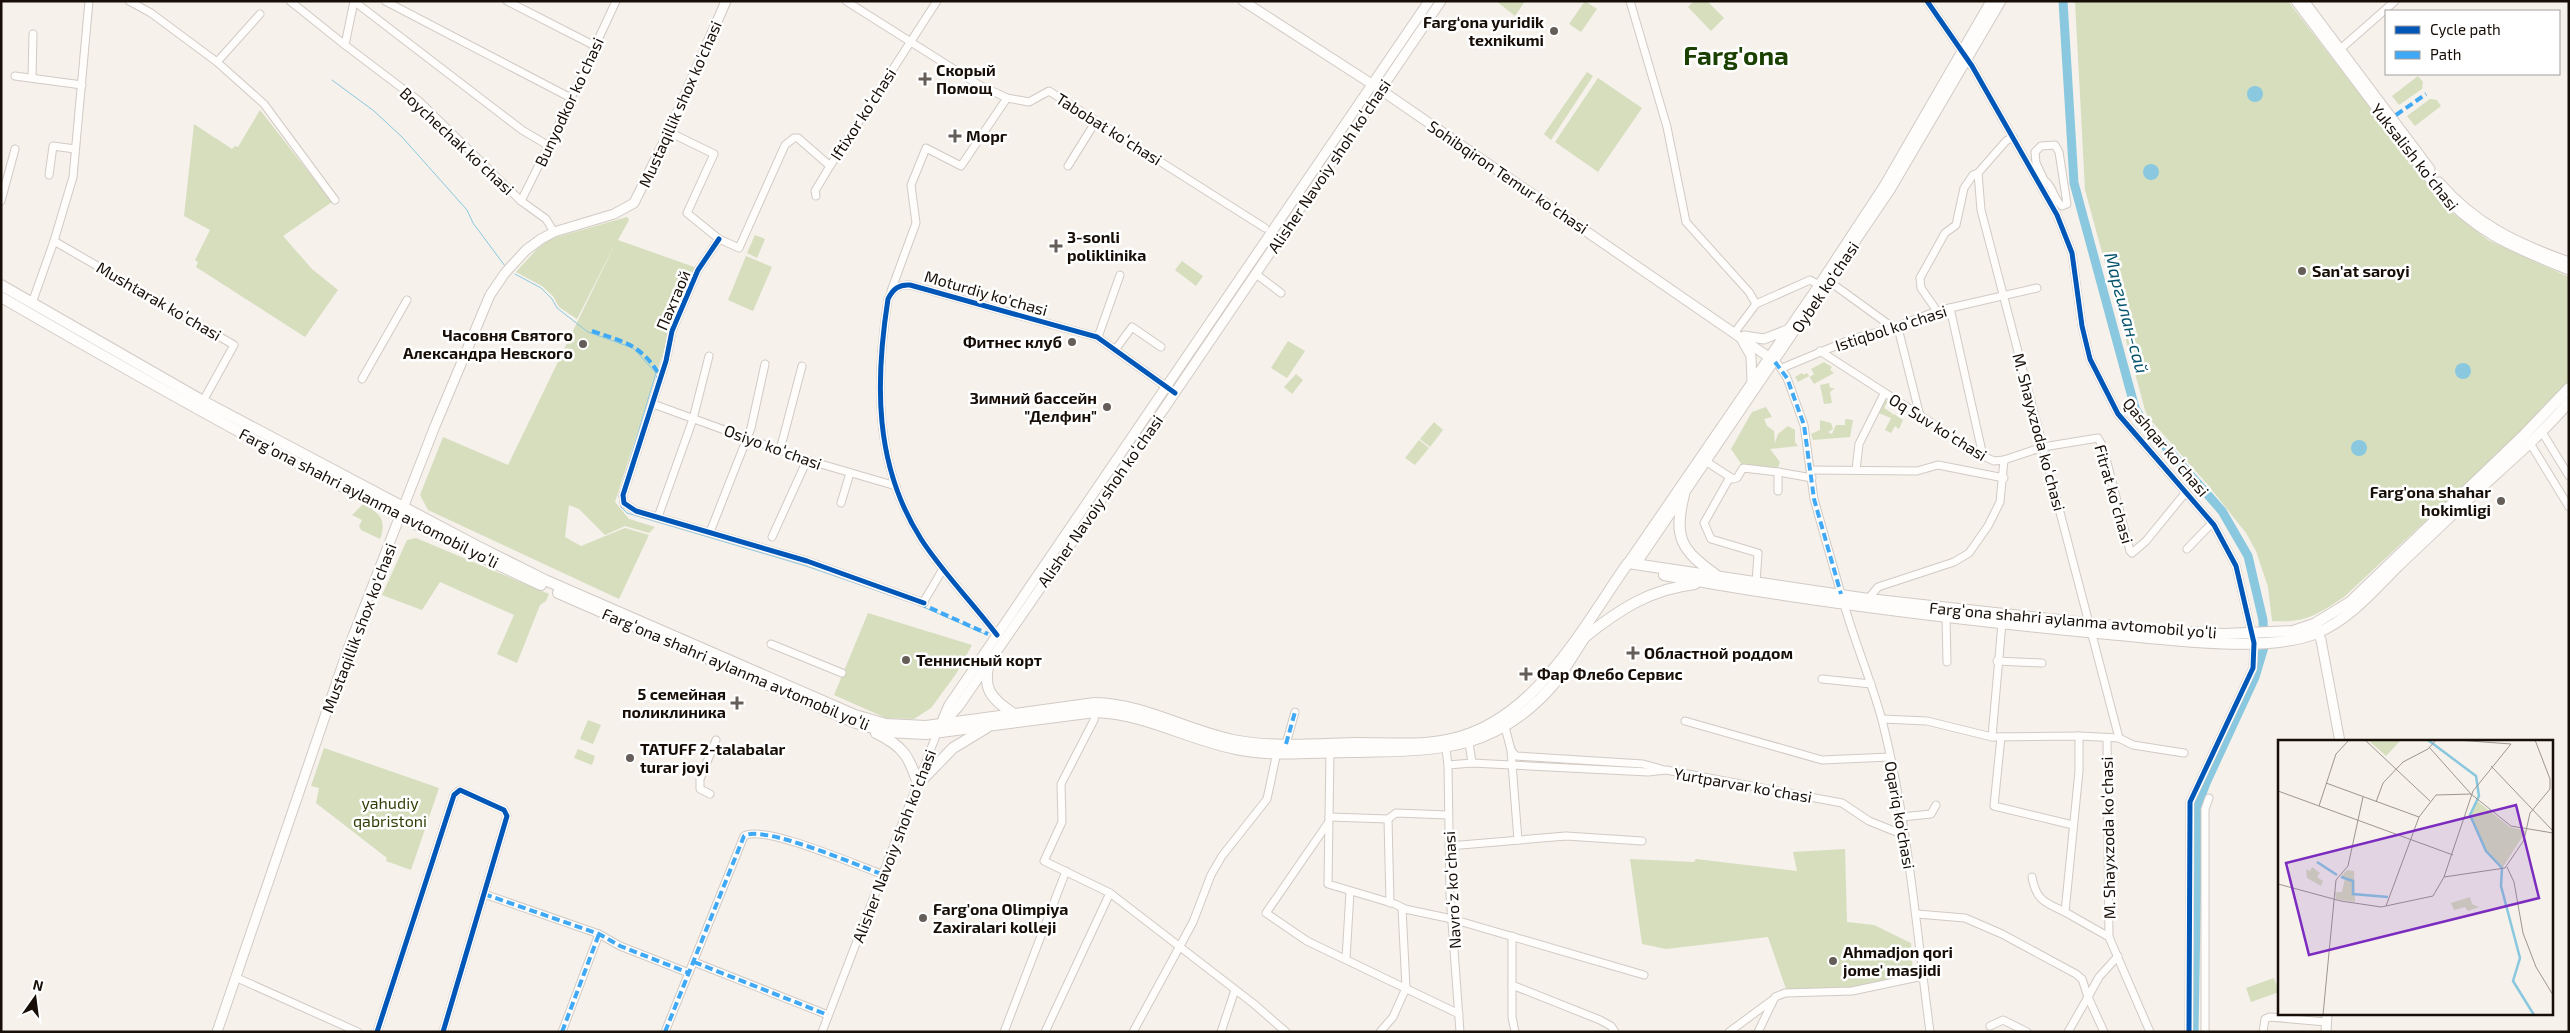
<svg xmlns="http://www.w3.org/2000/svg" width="2570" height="1033" font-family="'Exo 2',sans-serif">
  <rect width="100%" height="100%" fill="#f6f1eb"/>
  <!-- green -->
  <g fill="#d6debe">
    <path d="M1496,1H1525L1515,16Z"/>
    <path d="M1585,1L1597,9L1581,32L1569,24Z"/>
    <path d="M1694,1H1707L1724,18L1711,31L1688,7Z"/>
    <path d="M2075,1H2288L2450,211L2488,240L2569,277V381L2536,418L2344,597C2317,615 2305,623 2272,621L2268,587L2256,551L2246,533L2208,485L2148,417L2145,410L2085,190Z"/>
    <path d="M1587,72L1593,76L1551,140L1544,134Z"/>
    <path d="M2418,76L2423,82L2422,89L2399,105L2392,96Z"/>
    <path d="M1598,78L1642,108L1598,172L1555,142Z"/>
    <path d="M2430,99L2437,100L2441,106L2415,126L2407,116Z"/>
    <path d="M260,110L332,202L283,236L312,269L338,290L305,337L196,267L198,262L195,260L210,230L184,216L194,124L232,149L235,146L238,147Z"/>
    <path d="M627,217L629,220L618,240L697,268L677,310L615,502L629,519L655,527L649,533L625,526L605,535L579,509L569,505L565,537L581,546L625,528L649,535L619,599L428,510L420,495L443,437L508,465L617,240L577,319L559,307L553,296L542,286L516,272L536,250L550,239Z"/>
    <path d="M755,235L765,239L757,258L747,253Z"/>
    <path d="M746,256L772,267L753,311L728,300Z"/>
    <path d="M1182,261L1203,276L1196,286L1175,270Z"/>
    <path d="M1288,341L1305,351L1287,378L1271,368Z"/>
    <path d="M1824,362L1832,367L1830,370L1834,373L1814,384L1809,376L1798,382L1795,377L1802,373L1804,375L1807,373L1810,377L1814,374L1811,369Z"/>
    <path d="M1296,374L1303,380L1292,394L1284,387Z"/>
    <path d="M1829,383L1830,388H1835L1830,392L1832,403L1824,404L1820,385Z"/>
    <path d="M1883,398L1888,401L1884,408L1893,414L1892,416L1894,414L1903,420L1899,429L1895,426L1891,433L1885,430L1891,418L1876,412Z"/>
    <path d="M1766,407L1772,417L1764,419L1767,426L1774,431L1775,443L1778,434L1788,426L1795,430V442L1798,446L1770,449L1780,462L1777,470L1744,468L1731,449L1752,412Z"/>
    <path d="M1845,419L1853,420L1850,437L1813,440L1811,434L1820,430V420L1831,423L1833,429L1828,432L1832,434L1836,425H1845Z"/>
    <path d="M1434,422L1443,430L1430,447L1420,439Z"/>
    <path d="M1419,440L1429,448L1415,465L1405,458Z"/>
    <path d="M363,504C380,513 387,520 380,539L361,530L359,526L362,520L352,515Z"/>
    <path d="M416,538L549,594L546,601L540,605L517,663L497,654L514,615L440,582L422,610L382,595L407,540Z"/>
    <path d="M868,613L972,645L956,674L931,708L914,719L886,718L834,695Z"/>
    <path d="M588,720L601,725L593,744L580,739Z"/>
    <path d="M324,748L439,788L411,870L386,861L387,858L316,803L319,788L311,786Z"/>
    <path d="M578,749L595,756L592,765L574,758Z"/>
    <path d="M1845,849L1847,922L1874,925L1911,943L1913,976L1878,981L1877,983L1844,990L1786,989L1768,937L1666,949L1642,944L1630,859L1694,862L1696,859L1797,871L1793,852Z"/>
    <path d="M2274,978L2279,992L2251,1002L2246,988Z"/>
  </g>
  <!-- water -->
  <g fill="#8ac8df">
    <circle cx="2255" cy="94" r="8"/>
    <circle cx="2151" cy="172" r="8"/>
    <circle cx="2463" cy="371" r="8"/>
    <circle cx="2359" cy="448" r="8"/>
  </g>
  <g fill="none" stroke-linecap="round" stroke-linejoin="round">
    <!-- stream -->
    <g stroke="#8ac8df" stroke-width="1">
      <path d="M332,80L374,111L402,137L467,210L473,223L505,266"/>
      <path d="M515,274L541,288L552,299L557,308L588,332L633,348L656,373L619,496L621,507L627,513L806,566L921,606L987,635"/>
    </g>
    <!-- river -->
    <path stroke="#8ac8df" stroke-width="9" d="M2063,1L2074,183L2135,408L2142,420L2222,511L2248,556L2263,620L2264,647L2255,677L2206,783L2198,805L2194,1032"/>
    <defs>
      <g id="minor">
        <path d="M129,1L151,13L217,62L264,104L335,200"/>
        <path d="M290,1L345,45"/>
        <path d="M354,1L345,45L419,101L521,201L546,219L554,232"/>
        <path d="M385,1L571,98"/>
        <path d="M507,1L595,46"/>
        <path d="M846,1L979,85L1007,98L1029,102L1049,91L1265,228"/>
        <path d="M1630,1L1667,127L1686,222L1749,292L1756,304L1735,332"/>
        <path d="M1927,1L1972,66L2057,215L2072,253L2082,326L2090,359L2118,414L2214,525L2236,566L2254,643L2253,668L2190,802L2189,1032"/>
        <path d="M355,2L522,130L549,146"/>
        <path d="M2337,52L2395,1"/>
        <path d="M217,62L260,14"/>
        <path d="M15,76L82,85"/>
        <path d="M32,78L33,34"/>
        <path d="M669,132L714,154L687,213L719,239L739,248L785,145L794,138H798L830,166L937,1"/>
        <path d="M2013,137L2006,141L1978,173L1981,210L2119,738"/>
        <path d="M1068,166L1096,121"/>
        <path d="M49,175L53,146L75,149"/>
        <path d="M2040,184L2044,180L2036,163L2035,152L2041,146L2055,145L2059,152L2067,204L2062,206C2053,199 2054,187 2044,180"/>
        <path d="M816,196L815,191L830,166"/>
        <path d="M1,201L15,149"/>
        <path d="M521,201L552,139L616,1"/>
        <path d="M719,239L698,270L672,331L666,361L623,495L624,503L636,511L807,561L924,603"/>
        <path d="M54,241L234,345L203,401"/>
        <path d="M1256,274L1281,293"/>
        <path d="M1837,287L1899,332L1920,416"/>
        <path d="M891,291L916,223L911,185L926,148L961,166L1007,98"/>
        <path d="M32,303L54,241L73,177L89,1"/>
        <path d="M1756,304L1810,280L1819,285"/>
        <path d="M1950,308L1983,456"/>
        <path d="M1937,311L1921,288L1920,278L1945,233L1956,225L1964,188L1973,175L1978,173"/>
        <path d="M1098,337L1120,275"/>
        <path d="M1115,350L1132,327L1161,347"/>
        <path d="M1820,351L1983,456L1994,461L2004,460L2000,502L1988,526L1969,553L1954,562L1878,587L1868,599"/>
        <path d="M1778,364L1787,378L1804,425L1814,499L1841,594"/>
        <path d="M1782,368L1852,339L1896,327L1937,311L2037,288"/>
        <path d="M362,379L407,300"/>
        <path d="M653,404L807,460L896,486"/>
        <path d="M2542,432L2569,476"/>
        <path d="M2530,443L2569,507"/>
        <path d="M780,450L802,366"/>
        <path d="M2004,460L2043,447L2098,438L2103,447L2130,551L2132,553L2146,541L2186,492"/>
        <path d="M1707,462L1733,479L1737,478L1743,468L1778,472"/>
        <path d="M1811,470L1917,471L1938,465L2004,478"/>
        <path d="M1856,470L1859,444L1884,394"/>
        <path d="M1730,477L1704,523L1711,539L1758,553L1756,583"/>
        <path d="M1778,491V472L1812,478"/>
        <path d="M841,503L850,473"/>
        <path d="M658,517L693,419L709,356"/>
        <path d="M710,532L751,428L765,364"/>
        <path d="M772,537L807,460"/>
        <path d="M2187,549L2212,523"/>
        <path d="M924,601L943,569"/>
        <path d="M1844,604C1855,643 1871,680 1882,720C1908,822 1916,927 1930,1032"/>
        <path d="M1946,616L1947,662"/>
        <path d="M997,635C972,602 943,573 921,539C874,465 875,382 888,299C893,289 899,284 910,285L1097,337L1175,393"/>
        <path d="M771,644L842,673"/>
        <path d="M1997,661L2042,663"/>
        <path d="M1822,679L1871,684"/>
        <path d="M1095,712L1094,720L1061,784L1062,822L1044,861L1110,893L1254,1004L1286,1032"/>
        <path d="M1882,719L1927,721L1992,737L2079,736L2119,738L2133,745L2184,753"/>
        <path d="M1685,721L1822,760L1890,757"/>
        <path d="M1505,727L1511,750L1516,756L1643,764L1661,769"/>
        <path d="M2079,736V771L2065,912L2109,937L2150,1032"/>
        <path d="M1992,737L2002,623"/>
        <path d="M2001,737L1994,806L2073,825"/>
        <path d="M2107,739L2109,937"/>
        <path d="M1469,742L1472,763"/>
        <path d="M1286,744L1295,712"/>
        <path d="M1446,749L1448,765L1450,895L1460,1032"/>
        <path d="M1511,751L1518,840"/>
        <path d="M1330,752L1328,884L1395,904L1405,909L1452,919L1644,975"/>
        <path d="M1448,765L1472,763L1648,772L1666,770L1842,803L1869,821L1904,835"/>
        <path d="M710,794L700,789V779L716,740"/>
        <path d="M1329,817L1388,819L1396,813L1448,815"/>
        <path d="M1901,817L1931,814L1936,805"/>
        <path d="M1388,819L1390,903"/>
        <path d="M1328,823L1266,913L1307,941L1459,1014"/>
        <path d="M1449,846L1566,836L1642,841"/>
        <path d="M2032,877C2036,900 2045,903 2065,912"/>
        <path d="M484,894L599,934L620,946L689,973"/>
        <path d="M1917,914L1965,918L2002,934L2076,974L2082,979L2088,997L2068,1032"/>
        <path d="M1512,936V1017L1515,1032"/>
        <path d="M1346,959L1350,892"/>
        <path d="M694,962L828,1015"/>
        <path d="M235,977L358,1032"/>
        <path d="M1512,985L1600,1020L1611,1026L1615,1032"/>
        <path d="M1990,1026L2003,1020L2027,1032"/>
        <path d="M377,1032L454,795L460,790L504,810L507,816L443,1032"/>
        <path d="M562,1032L599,934"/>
        <path d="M665,1032L744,836C763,824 858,866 882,874"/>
        <path d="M822,1032L937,733"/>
        <path d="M1004,1032L1066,871"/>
        <path d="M1045,1032L1110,893"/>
        <path d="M1133,1032L1193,922L1211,875L1222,856L1267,799L1277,752"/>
        <path d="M1221,1032L1235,990"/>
        <path d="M1380,1032L1393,1017L1406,988L1402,908"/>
        <path d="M1729,1032L1771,1001"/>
        <path d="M1758,1032L1775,997L1785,993L1852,991L1923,976"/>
        <path d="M2104,1032L2088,997L2099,977L2118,956"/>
        <path d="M2205,1032V809L2209,798"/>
        <path d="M2263,1032L2265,1019L2270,1017L2326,1022"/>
      </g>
      <g id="major">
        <path d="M1243,1L1381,90L1773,360"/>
        <path d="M2296,1L2436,187C2474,233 2515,248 2569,270"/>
        <path d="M2304,1L2430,169"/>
        <path d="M2439,182C2475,224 2518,244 2569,262"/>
        <path d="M1744,336L1764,339L1787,330"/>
        <path d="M1742,340L1751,356L1752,382"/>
        <path d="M1628,563L1819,285L1884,186L1991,1"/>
        <path d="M1636,564L1890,190L2001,1"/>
        <path d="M2315,627L2321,640L2340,742"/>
        <path d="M943,719L949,705L997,635L1429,1"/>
        <path d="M941,726L959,706L1170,400L1441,1"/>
        <path d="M217,1032L348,649L435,426L490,295L505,273L526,250L541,239L554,232L614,214L634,203L669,132L726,1"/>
        <path d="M2326,1032L2327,1014"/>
      </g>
      <g id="highway">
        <path d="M1,285L203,401L475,545L545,580L855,715L886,724L926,726L1095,703C1144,704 1185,730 1233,740C1273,748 1317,744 1357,743C1388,743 1421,746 1451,739C1535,721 1583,627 1628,563L1868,599L2150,630L2224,634L2293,631L2314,624L2350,602L2525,434L2569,388"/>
        <path d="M1,297C177,399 356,499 541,585"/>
        <path d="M1684,495C1673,537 1681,550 1716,575"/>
        <path d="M1664,575C1810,602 1959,620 2108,634C2165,639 2265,654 2317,633C2350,619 2374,590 2398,566C2418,547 2437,529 2457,510C2494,474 2535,442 2569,402"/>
        <path d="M558,593L853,722L886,732L926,734L1095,712C1147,714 1186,739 1236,749C1273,757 1313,752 1350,752C1434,750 1493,754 1553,685C1566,669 1576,649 1589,631"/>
        <path d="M1586,636C1620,609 1651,589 1695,584"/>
        <path d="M990,660C981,688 991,699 1014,714"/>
        <path d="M876,733C903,746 909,756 918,784"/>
        <path d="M918,784L953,748L986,728"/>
      </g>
    </defs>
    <!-- minor casing -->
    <use href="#minor" stroke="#d2cac4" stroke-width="9"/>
    <!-- major casing -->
    <use href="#major" stroke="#d2cac4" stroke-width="11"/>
    <!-- highway casing -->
    <use href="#highway" stroke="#d2cac4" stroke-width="12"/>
    <!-- minor -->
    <use href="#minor" stroke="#fefdfc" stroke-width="7"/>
    <!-- major -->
    <use href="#major" stroke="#fefdfc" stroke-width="9"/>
    <!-- highway -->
    <use href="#highway" stroke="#fefdfc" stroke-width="10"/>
    <!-- quiet -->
    <g stroke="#3fa9f5" stroke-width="4" stroke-dasharray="8 4" stroke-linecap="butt">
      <path d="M2396,115L2426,94"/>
      <path d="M592,331C624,342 640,344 659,374L658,378"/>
      <path d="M1775,362L1787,378L1804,425L1814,499L1841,594"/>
      <path d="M919,603L988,634"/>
      <path d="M1286,744L1295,712"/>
      <path d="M484,894L599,934L620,946L689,973"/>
      <path d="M694,962L828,1015"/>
      <path d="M562,1032L599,934"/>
      <path d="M665,1032L744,836C763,824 858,866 882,874"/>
    </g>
    <defs>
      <g id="cycleway">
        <path d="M1927,1L1972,66L2057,215L2072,253L2082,326L2090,359L2118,414L2214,525L2236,566L2254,643L2253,668L2190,802L2189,1032"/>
        <path d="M719,239L698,270L672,331L666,361L623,495L624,503L636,511L807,561L924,603"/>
        <path d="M997,635C972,602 943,573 921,539C874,465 875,382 888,299C893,289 899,284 910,285L1097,337L1175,393"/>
        <path d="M377,1032L454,795L460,790L504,810L507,816L443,1032"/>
      </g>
    </defs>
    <!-- cycleway casing -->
    <use href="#cycleway" stroke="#fff" stroke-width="8"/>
    <!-- cycleway -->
    <use href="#cycleway" stroke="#0057b8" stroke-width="5"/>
  </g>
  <!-- markers -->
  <g fill="#655d57" stroke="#fff" stroke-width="2">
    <circle cx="1554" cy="31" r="5"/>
    <path d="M922.5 71.5h5v5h5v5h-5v5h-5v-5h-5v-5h5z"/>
    <path d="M952.5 128.5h5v5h5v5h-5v5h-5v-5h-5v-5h5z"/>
    <path d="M1053.5 238.5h5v5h5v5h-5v5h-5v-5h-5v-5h5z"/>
    <circle cx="2302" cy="271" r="5"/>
    <circle cx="1072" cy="342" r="5"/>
    <circle cx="583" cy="344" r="5"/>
    <circle cx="1107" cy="407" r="5"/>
    <circle cx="2501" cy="501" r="5"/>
    <path d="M1630.5 645.5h5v5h5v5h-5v5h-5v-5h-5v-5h5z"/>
    <circle cx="906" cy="660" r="5"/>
    <path d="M1523.5 666.5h5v5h5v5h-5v5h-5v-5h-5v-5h5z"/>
    <path d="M734.5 695.5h5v5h5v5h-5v5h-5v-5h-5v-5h5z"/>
    <circle cx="630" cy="758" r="5"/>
    <circle cx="923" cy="918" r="5"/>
    <circle cx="1833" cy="961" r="5"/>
  </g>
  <g text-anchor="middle" stroke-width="5" stroke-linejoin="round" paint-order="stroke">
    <!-- poi labels -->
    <g font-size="16" font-weight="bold" fill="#170e07" stroke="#fff" text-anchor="start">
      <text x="1544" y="28" text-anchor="end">Farg‘ona yuridik<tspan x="1544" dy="18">texnikumi</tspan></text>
      <text x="936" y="76">Скорый<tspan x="936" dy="18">Помощ</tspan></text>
      <text x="966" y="142">Морг</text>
      <text x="1067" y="243">3-sonli<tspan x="1067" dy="18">poliklinika</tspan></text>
      <text x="2312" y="277">San'at saroyi</text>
      <text x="573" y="341" text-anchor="end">Часовня Святого<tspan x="573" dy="18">Александра Невского</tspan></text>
      <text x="1062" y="348" text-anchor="end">Фитнес клуб</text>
      <text x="1097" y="404" text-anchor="end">Зимний бассейн<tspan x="1097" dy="18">"Делфин"</tspan></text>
      <text x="2491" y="498" text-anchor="end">Farg'ona shahar<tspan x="2491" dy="18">hokimligi</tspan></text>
      <text x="1644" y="659">Областной роддом</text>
      <text x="916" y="666">Теннисный корт</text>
      <text x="1537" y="680">Фар Флебо Сервис</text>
      <text x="726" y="700" text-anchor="end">5 семейная<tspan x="726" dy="18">поликлиника</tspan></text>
      <text x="640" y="755">TATUFF 2-talabalar<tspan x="640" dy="18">turar joyi</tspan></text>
      <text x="933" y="915">Farg'ona Olimpiya<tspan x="933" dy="18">Zaxiralari kolleji</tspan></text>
      <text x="1843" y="958">Ahmadjon qori<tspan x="1843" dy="18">jome' masjidi</tspan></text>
    </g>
    <!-- street labels -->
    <g font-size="16" fill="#170e07" stroke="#fff">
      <text transform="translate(569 102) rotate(-65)" y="6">Bunyodkor koʻchasi</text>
      <text transform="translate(680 104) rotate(-66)" y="6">Mustaqillik shox ko'chasi</text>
      <text transform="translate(863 114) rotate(-57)" y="6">Iftixor koʻchasi</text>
      <text transform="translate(1109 129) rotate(32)" y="6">Tabobat koʻchasi</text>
      <text transform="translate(457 141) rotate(43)" y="6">Boychechak koʻchasi</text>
      <text transform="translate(2415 157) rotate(52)" y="6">Yuksalish koʻchasi</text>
      <text transform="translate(1329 166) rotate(-56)" y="6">Alisher Navoiy shoh koʻchasi</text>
      <text transform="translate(1508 177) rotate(34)" y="6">Sohibqiron Temur koʻchasi</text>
      <text transform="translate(1825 287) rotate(-56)" y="6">Oybek ko‘chasi</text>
      <text transform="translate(986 293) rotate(16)" y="6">Moturdiy ko'chasi</text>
      <text transform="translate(673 300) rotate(-67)" y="6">Пахтаой</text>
      <text transform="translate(159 301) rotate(30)" y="6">Mushtarak koʻchasi</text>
      <text transform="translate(1891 328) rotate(-18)" y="6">Istiqbol koʻchasi</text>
      <text transform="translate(1938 427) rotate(32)" y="6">Oq Suv koʻchasi</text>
      <text transform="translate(2039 432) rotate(75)" y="6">M. Shayxzoda koʻchasi</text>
      <text transform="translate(773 447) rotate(20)" y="6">Osiyo koʻchasi</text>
      <text transform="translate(2166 447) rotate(50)" y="6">Qashqar koʻchasi</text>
      <text transform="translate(2114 494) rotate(74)" y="6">Fitrat koʻchasi</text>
      <text transform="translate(369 498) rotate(27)" y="6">Fargʻona shahri aylanma avtomobil yoʻli</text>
      <text transform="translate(1100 501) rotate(-55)" y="6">Alisher Navoiy shoh koʻchasi</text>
      <text transform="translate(2073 620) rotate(5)" y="6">Fargʻona shahri aylanma avtomobil yoʻli</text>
      <text transform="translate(359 628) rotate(-69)" y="6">Mustaqillik shox ko'chasi</text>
      <text transform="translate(736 669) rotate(23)" y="6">Fargʻona shahri aylanma avtomobil yoʻli</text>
      <text transform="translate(1743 785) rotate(10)" y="6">Yurtparvar koʻchasi</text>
      <text transform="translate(1900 815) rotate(80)" y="6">Oqariq ko'chasi</text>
      <text transform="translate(2108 838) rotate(-91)" y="6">M. Shayxzoda koʻchasi</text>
      <text transform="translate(894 846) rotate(-69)" y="6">Alisher Navoiy shoh koʻchasi</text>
      <text transform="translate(1452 890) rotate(-93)" y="6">Navroʻz koʻchasi</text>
    </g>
    <!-- park labels -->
    <g font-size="16" fill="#314009" stroke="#fff">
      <text x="390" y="809">yahudiy<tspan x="390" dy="18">qabristoni</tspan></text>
    </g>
    <!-- water labels -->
    <g font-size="18" font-style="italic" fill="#06546d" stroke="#fff">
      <text transform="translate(2126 313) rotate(75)" y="6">Маргилан-сай</text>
    </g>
    <!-- town labels -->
    <g font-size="26" font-weight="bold" fill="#1a4101" stroke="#fff">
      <text x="1736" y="65">Farg'ona</text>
    </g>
  </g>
  <!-- overview -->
  <g transform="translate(2278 740)">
    <rect width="275" height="275" fill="#f6f1eb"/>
    <path d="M90,0H123L108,16ZM199,61L232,87L248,91L225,127L210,112L199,93L193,74ZM34,127L42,133L39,137L45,141L43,146L29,138L28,129L32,131ZM69,130L76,131L77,162L58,159L57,152H64L67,138L63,136ZM192,157L194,164L201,167L190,171L187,167L176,170L173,163Z" fill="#d6debe"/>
    <path fill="none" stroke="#8ac8df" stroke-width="2.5" d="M150,0L198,36L201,56L192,75L208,111L224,128L223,146L242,218L235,241L256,275M39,122L59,135M63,137L75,141V154L110,157"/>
    <path fill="none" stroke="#9d9690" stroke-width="1" d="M87,0L152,61M179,0L233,4M151,7L193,54M213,26L275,91M48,43L141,77M0,51L175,115M98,62L105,43L125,22L150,9L158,0M41,66L58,14L71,0M229,127L236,142L245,193L258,227L275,255M166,137L195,51L233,4M0,144L63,161L103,167L155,156L166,137L227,128L246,100L252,73L272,49V39L257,0M108,166L141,77L158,55L193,54L233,86L275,93M45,275L58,140L70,126L85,57"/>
    <path fill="#7b2cbf" fill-opacity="0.15" stroke="#7b2cbf" stroke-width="2.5" d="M238,65L261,158L31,215L8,123Z"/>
    <rect width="275" height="275" fill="none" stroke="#170e07" stroke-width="2.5"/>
  </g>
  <!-- border -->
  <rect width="2570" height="1033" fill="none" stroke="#170e07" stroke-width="5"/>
  <!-- legend -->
  <rect x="2385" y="10" width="175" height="65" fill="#ffffff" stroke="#a29f9c"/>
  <rect x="2395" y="26" width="25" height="8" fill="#0057b8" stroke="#a29f9c"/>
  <text x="2430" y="35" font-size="15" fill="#170e07">Cycle path</text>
  <rect x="2395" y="51" width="25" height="8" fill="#3fa9f5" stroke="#a29f9c"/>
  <text x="2430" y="60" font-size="15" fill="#170e07">Path</text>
  <!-- north arrow -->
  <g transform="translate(35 998) rotate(14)" stroke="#ffffff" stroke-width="4" paint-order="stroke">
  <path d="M0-4L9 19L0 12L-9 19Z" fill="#170e07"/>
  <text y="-8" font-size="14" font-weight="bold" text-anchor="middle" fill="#170e07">N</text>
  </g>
</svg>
